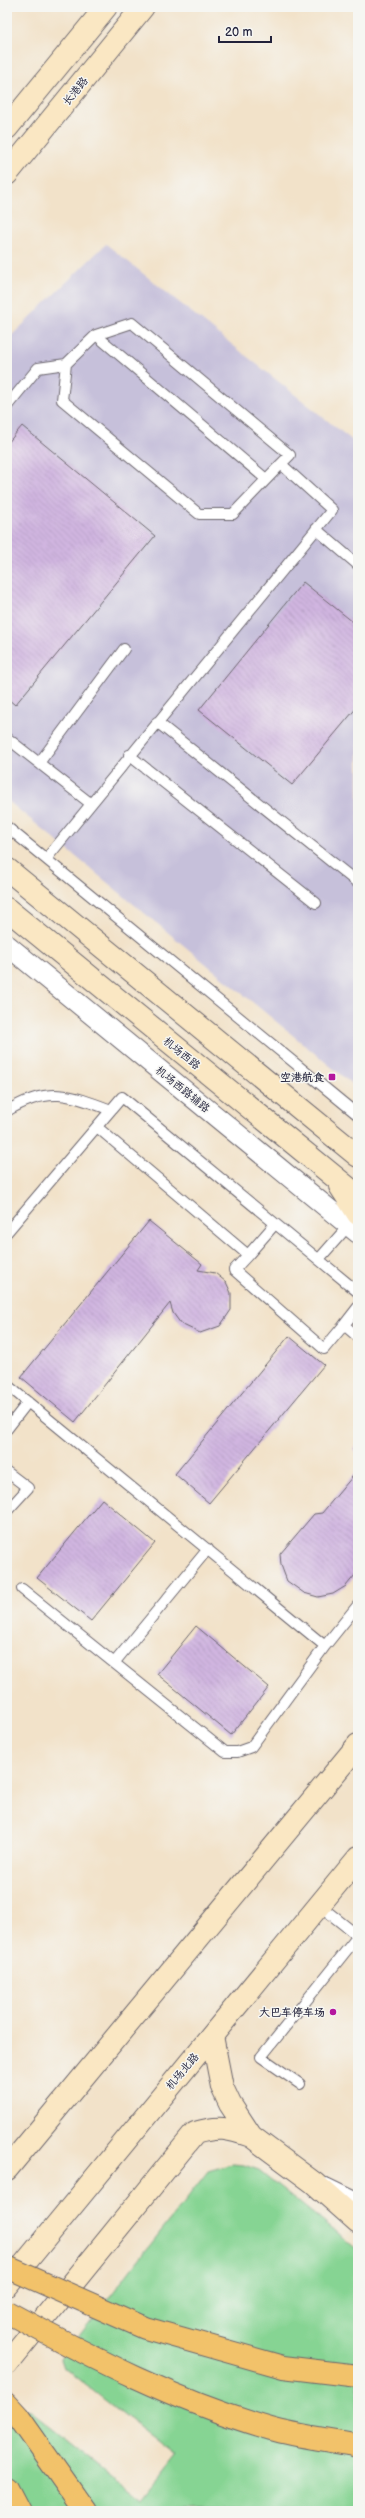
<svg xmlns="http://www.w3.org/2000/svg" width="365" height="2518" font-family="'Balsamiq Sans','LXGW WenKai TC',sans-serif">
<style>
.industrial{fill:#c6c0da}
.green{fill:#86d493;stroke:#547b67}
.building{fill:url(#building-back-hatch)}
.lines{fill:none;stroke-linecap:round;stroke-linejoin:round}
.lane-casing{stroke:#6b656d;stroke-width:12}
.street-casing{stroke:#6b656d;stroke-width:22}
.secondary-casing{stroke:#6b656d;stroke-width:24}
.highway-casing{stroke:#6b656d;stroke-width:24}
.lane{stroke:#fff;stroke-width:10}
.street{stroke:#fff;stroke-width:20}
.secondary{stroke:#fae7c3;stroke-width:22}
.highway{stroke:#f2c26a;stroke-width:22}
.highway-bridge-casing{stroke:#6b656d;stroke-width:24;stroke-linecap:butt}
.highway-bridge{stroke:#f2c26a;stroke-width:22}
.poi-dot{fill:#b5179e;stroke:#f6f6f2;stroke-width:1.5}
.labels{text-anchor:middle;stroke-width:3;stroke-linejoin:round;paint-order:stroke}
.street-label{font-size:11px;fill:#22223b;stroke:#f6f6f2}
.poi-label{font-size:11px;font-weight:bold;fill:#22223b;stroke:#f6f6f2;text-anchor:end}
</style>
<defs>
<pattern id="building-back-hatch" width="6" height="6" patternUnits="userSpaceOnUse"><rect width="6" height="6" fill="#d0b5e0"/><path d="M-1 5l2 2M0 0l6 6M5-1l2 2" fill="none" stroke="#b29bc1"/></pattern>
</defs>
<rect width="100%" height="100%" fill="#f6f6f2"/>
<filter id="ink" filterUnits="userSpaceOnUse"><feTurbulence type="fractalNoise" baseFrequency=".025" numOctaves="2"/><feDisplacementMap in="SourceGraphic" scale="8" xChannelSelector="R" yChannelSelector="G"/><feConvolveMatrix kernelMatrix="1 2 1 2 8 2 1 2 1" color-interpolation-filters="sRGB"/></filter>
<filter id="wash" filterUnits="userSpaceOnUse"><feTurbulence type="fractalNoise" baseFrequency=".012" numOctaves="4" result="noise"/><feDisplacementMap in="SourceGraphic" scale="16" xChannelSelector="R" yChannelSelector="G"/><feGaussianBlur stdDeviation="0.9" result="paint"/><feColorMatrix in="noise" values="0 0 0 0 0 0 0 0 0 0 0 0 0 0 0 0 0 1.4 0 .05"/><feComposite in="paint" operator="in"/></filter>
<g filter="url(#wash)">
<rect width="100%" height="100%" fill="#f2e2c9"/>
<path class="industrial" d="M106,244L358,445V1089L7,800V340Z"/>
<path class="green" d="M232,2164L244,2165L259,2170L358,2250V2511H7V2417L14,2409L30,2410L142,2499L176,2456L64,2368L61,2359L208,2171Z"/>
<g id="blocks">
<path class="building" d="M22,426L155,536L15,705L7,698V444Z
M303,582L358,626V706L292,785L199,710Z
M149,1221L202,1264L198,1270L215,1273L226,1282L231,1293V1310L220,1326L200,1333L181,1324L173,1313L170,1303L75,1422L21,1377Z
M289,1336L324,1365L209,1503L175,1474Z
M358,1443V1454L353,1450Z
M358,1470V1567L355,1575L346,1586L333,1594L318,1597L304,1593L287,1581L281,1565L280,1554L314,1514L322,1513Z
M102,1499L155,1543L91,1621L37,1578Z
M196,1626L269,1687L231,1735L157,1674Z"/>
</g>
</g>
<g filter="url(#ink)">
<use href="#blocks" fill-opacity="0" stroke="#6b656d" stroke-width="1"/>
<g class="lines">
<defs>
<path id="lane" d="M96,335L266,479
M7,406L38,368L66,364
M316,529L358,565
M157,722L358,883
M7,738L90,803
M129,755L316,903
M39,763L124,649
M7,827L358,1115
M46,859L332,510L281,464L233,514H199L62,400L66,364L96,335L132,323L290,455L281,464
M7,1111C48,1086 69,1094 111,1110
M97,1127L248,1255L275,1224
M7,1232L122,1097L358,1292
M248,1255L234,1270L324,1349L344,1325
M319,1259L349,1225
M358,1307L344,1325L358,1337
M7,1385L325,1646L358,1605
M7,1429L28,1402
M7,1472L28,1488L7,1511
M22,1589L225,1752H237L251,1747L325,1646
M114,1663L208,1549
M319,1905L358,1936
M300,2084L261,2057L358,1936"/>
<path id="street" d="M7,945L358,1233
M325,2188L358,2204"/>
<path id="secondary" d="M7,128L106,7
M7,174L143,7
M7,869L358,1156
M7,909L358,1196
M340,1186L358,1214
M212,2036L222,2087L230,2104L251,2136L314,2183L358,2222
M7,2169L358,1745
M7,2285L358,1858
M7,2364L195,2133C218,2126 228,2128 251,2136"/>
<path id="highway" d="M7,2404L18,2416L85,2511
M7,2488L19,2511"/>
</defs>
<use href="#lane" class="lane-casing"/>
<use href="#street" class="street-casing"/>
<use href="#secondary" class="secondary-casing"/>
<use href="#highway" class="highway-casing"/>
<use href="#lane" class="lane"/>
<use href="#street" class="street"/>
<use href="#secondary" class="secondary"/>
<use href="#highway" class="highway"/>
<defs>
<path id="highway-bridge" d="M7,2267L145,2328L283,2367L358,2376
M7,2312C92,2358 178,2402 271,2429C299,2437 329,2440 358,2446"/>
</defs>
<use href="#highway-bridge" class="highway-bridge-casing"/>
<use href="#highway-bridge" class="highway-bridge"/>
</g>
</g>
<g class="poi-dot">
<rect x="328" y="1073" width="8" height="8" rx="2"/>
<circle cx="333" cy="2012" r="4"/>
</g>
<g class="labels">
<g class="street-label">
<text transform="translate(75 91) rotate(-51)" y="4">长港路</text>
<text transform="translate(182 1053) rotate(39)" y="4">机场西路</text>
<text transform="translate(183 1089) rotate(39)" y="4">机场西路辅路</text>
<text transform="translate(182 2071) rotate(-50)" y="4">机场北路</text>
</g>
<g class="poi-label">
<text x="324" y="1081">空港航食</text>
<text x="325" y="2016">大巴车停车场</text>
</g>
</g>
<rect width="365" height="2518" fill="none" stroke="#f6f6f2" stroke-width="24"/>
<path d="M219 36v6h52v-6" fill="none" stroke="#22223b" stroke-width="2"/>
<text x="225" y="36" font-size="12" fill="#22223b" stroke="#f6f6f2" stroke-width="3" paint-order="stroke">20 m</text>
</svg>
